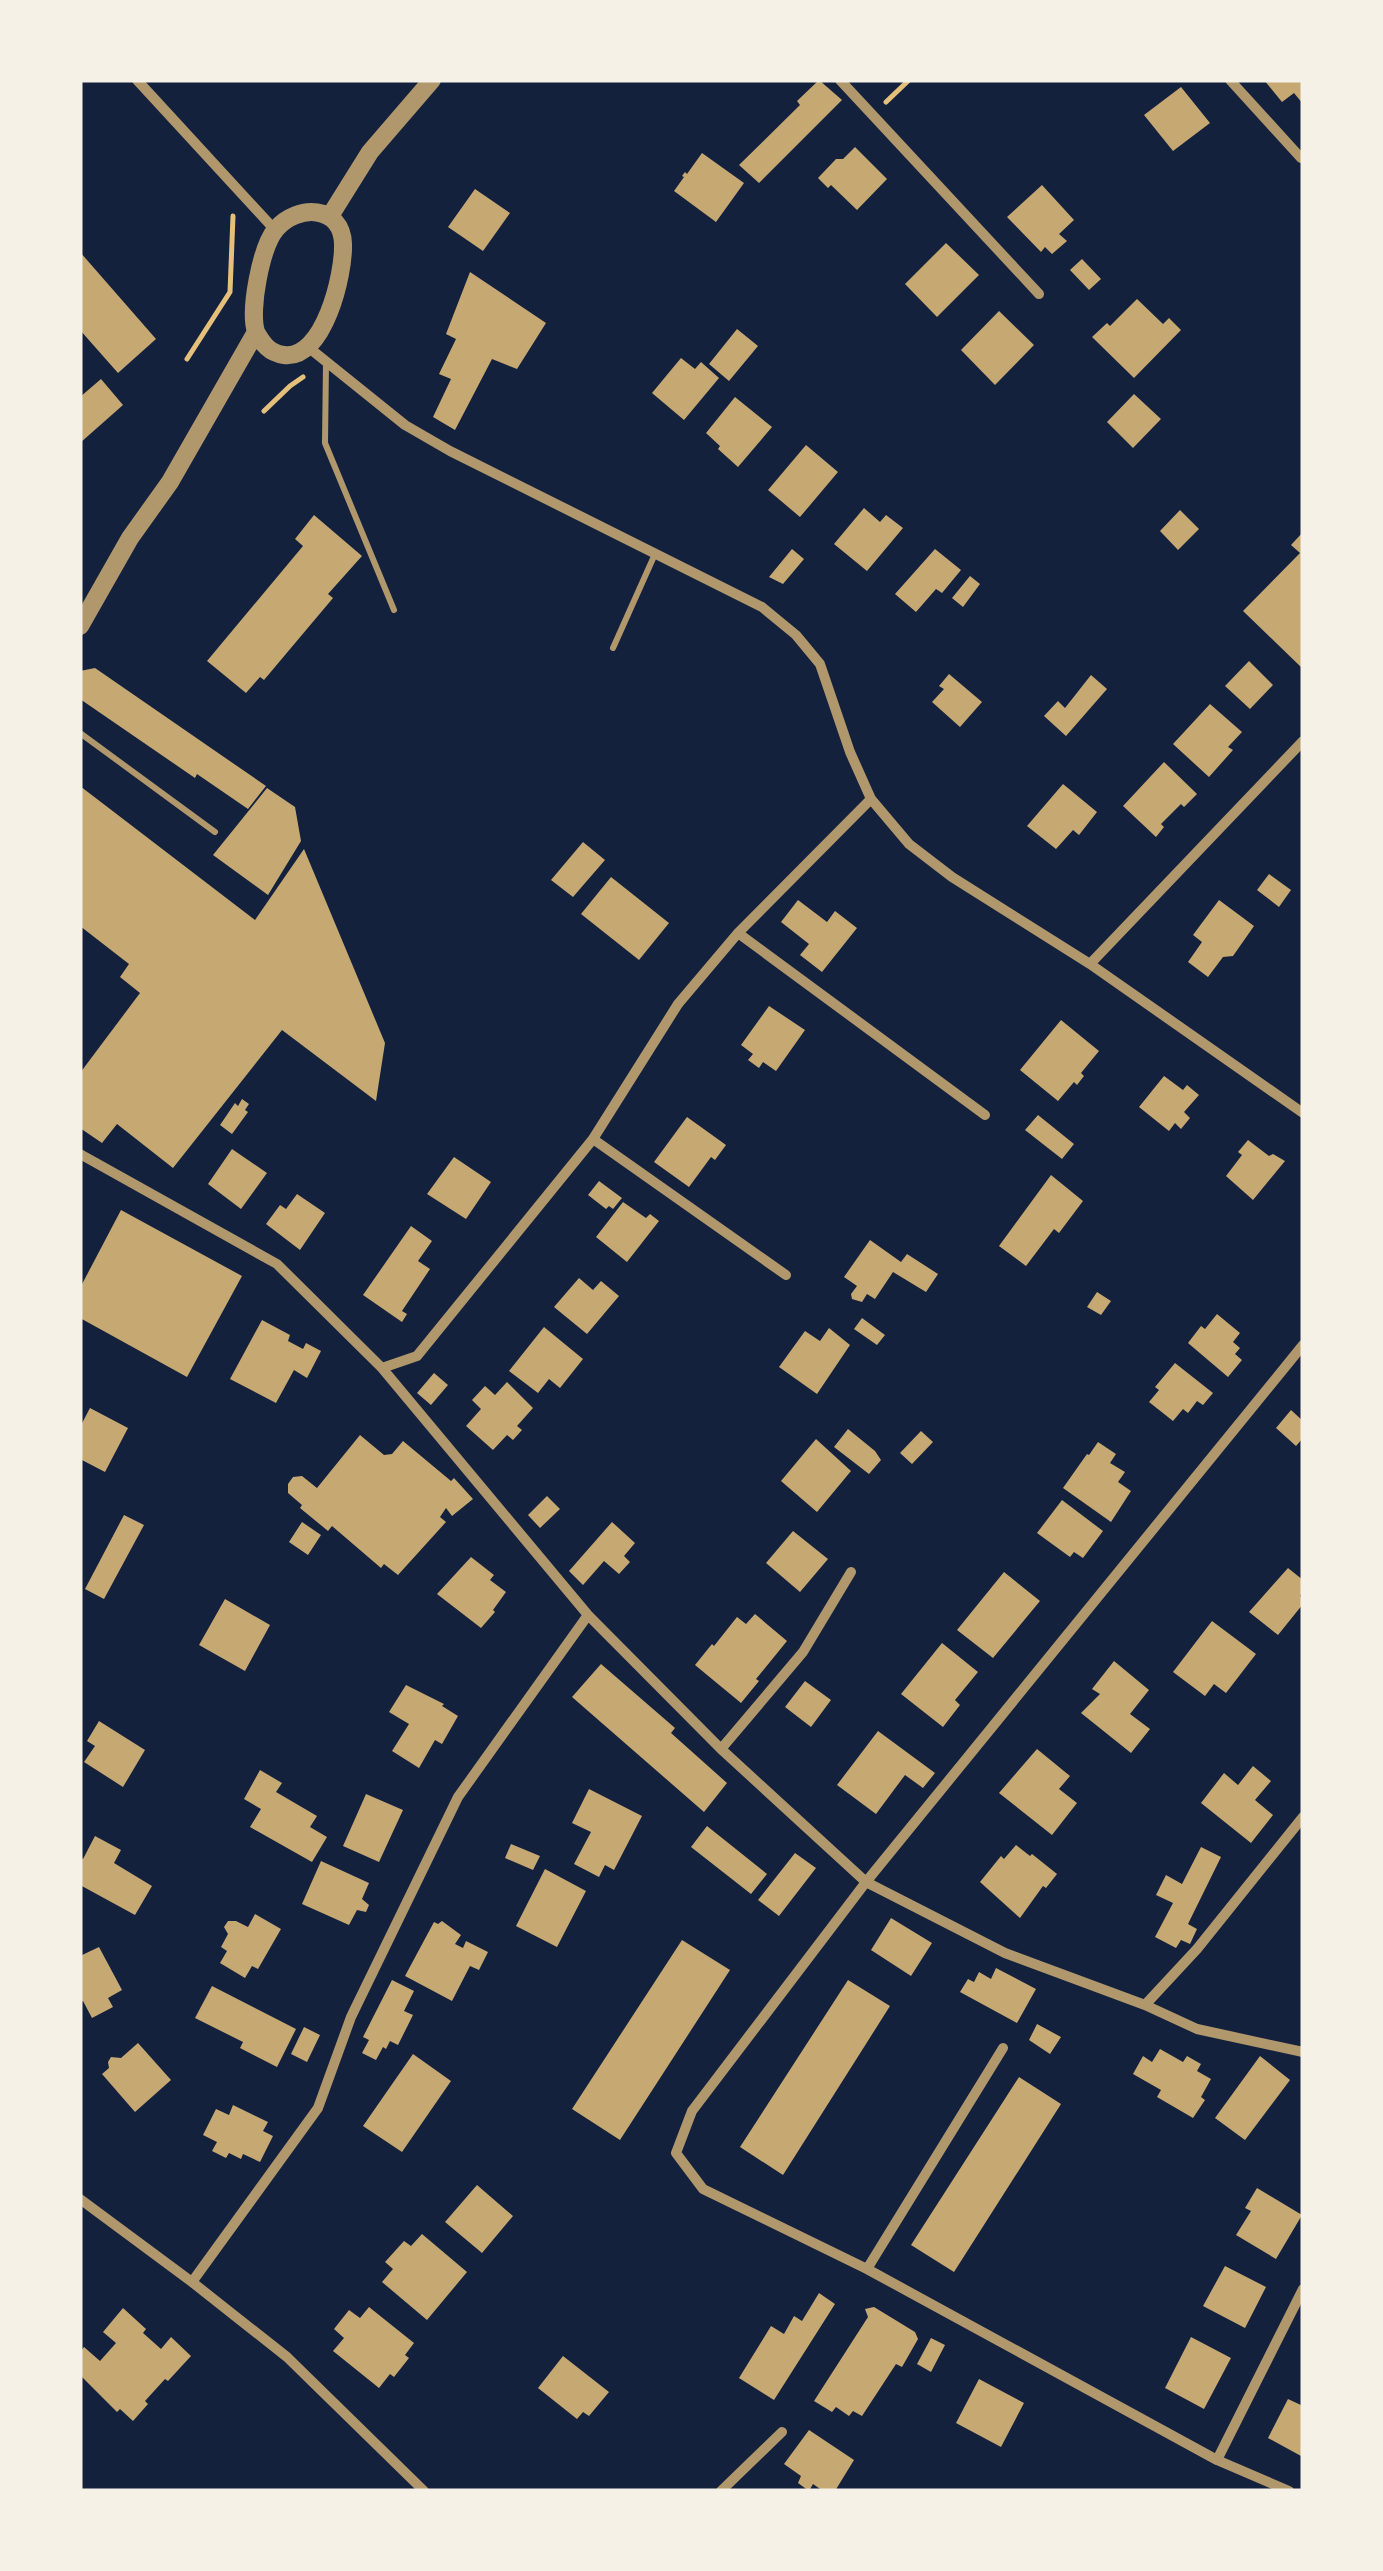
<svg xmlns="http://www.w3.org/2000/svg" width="1383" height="2571" font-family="Literata,serif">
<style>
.building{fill:#c6a872}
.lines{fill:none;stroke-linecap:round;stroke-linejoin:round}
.path{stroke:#e5c07b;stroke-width:5}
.service{stroke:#b1986c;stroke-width:6}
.minor{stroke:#b1986c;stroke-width:10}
.tertiary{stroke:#b1986c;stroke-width:18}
</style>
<rect width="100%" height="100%" fill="#14213d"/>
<path class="building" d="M819,80L842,100L759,183L739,165L800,105L797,101Z
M1264,80H1303V104L1294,93L1282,102Z
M1181,87L1210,123L1173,151L1144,115Z
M855,147L887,179L857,210L831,185L828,188L818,178L836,159H843Z
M702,153L744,183L716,222L674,191L684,177L682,176L685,172L687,174Z
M1042,185L1074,220L1059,234L1067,241L1052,254L1045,247L1041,252L1007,217Z
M475,189L510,213L483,251L448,227Z
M946,243L979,275L937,317L905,284Z
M80,252L156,339L118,373L80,330Z
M1082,259L1101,279L1089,290L1070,270Z
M470,272L546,323L517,369L492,359L455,430L433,417L451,379L439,374L456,339L446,334Z
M1137,299L1163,324L1169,318L1181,330L1134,378L1092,337L1107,323L1110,326Z
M999,311L1034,345L995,385L961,350Z
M737,329L758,346L729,381L709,364Z
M681,358L695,369L701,362L719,378L684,420L652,393Z
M101,379L123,405L80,443V397Z
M1134,394L1161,419L1133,448L1107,422Z
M735,397L772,427L738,467L718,449L720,446L706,433Z
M806,445L838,472L800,517L768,490Z
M864,508L880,522L886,515L903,528L867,571L834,544Z
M1180,510L1199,529L1178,550L1160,531Z
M314,515L362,556L328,594L333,598L264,680L260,677L246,693L207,661L303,546L295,539Z
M1303,532V669L1243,611L1300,553L1291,545Z
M792,549L804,559L783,584L769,577Z
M935,549L961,570L942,593L936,589L916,612L895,594Z
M970,576L980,584L963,607L952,598Z
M1249,661L1273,685L1250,709L1225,686Z
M95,668L266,786L248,809L197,774L195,778L80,699V671Z
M949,674L982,702L960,727L932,702L944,689L939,686Z
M1091,675L1107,689L1066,736L1044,716L1058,701L1065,708Z
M1210,704L1242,732L1228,747L1233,750L1209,777L1173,744Z
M1164,762L1197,794L1184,807L1181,804L1161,824L1164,827L1156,837L1123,806Z
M1063,784L1097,812L1079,835L1073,830L1056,849L1027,826Z
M80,786L255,920L304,849L385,1043L376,1101L282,1030L173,1168L117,1124L102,1143L80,1128V1073L140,993L120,977L129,964L80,926Z
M267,788L295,807L301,841L268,895L213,855Z
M583,842L605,860L573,897L551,880Z
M1269,874L1291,890L1279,907L1257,890Z
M611,877L669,923L639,960L581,914Z
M798,900L827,922L835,911L857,928L822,972L800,955L809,944L781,922Z
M1219,900L1254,926L1233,956L1223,957L1208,977L1188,962L1202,942L1193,935Z
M769,1006L805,1030L776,1071L763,1062L759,1068L748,1060L753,1054L741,1045Z
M1061,1020L1099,1051L1081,1073L1084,1076L1077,1085L1074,1082L1058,1101L1020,1070Z
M1164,1076L1183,1090L1187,1085L1199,1095L1184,1112L1190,1118L1181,1129L1175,1123L1169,1131L1139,1107Z
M242,1099L249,1104L245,1110L248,1112L232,1134L220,1125L235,1103L238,1106Z
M1038,1115L1074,1144L1062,1159L1025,1130Z
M687,1117L726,1145L715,1160L711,1157L689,1187L654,1162Z
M1248,1140L1269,1156L1273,1154L1285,1161L1253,1200L1226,1176L1242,1155L1238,1152Z
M232,1149L267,1173L241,1209L208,1184Z
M454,1157L491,1182L466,1219L427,1194Z
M1051,1175L1083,1201L1059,1233L1054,1229L1026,1266L999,1246Z
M599,1181L622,1198L613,1209L609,1206L606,1209L588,1195Z
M297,1194L325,1213L300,1250L266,1224L280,1205L286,1209Z
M623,1202L646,1218L650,1214L659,1221L627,1262L596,1237Z
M121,1210L242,1276L187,1377L80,1318V1288Z
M411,1226L432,1241L418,1261L430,1269L402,1311L407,1314L402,1322L363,1295Z
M870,1240L901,1262L907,1254L938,1274L926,1292L893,1272L875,1299L867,1294L862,1302L852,1299L851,1294L857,1286L844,1277Z
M579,1278L593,1290L601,1281L619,1296L587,1334L554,1307Z
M1097,1292L1111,1301L1101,1315L1087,1307Z
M1217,1314L1240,1333L1233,1342L1240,1348L1235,1354L1242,1360L1228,1377L1188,1343L1201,1326L1205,1329Z
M862,1318L885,1335L877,1345L854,1329Z
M262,1320L290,1335L288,1341L303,1349L306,1343L321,1351L307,1378L294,1370L276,1403L230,1379Z
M544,1327L583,1359L560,1388L549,1379L538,1393L509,1371Z
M829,1328L850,1345L817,1394L779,1367L805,1331L820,1341Z
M1175,1363L1213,1393L1203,1405L1197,1401L1188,1413L1183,1409L1173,1421L1149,1402L1159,1390L1155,1387Z
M434,1373L448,1385L431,1405L417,1393Z
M507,1382L533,1408L517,1426L522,1430L513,1440L507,1435L493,1450L466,1426L481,1409L472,1400L485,1386L495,1395Z
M90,1408L128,1428L105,1472L80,1459V1427Z
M1291,1410L1303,1421V1438L1296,1446L1276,1428Z
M848,1429L875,1451L881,1460L869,1474L834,1447Z
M921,1431L933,1442L912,1464L900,1453Z
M360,1435L384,1455L392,1454L403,1441L451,1481L454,1478L473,1499L452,1516L446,1508L440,1517L446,1522L398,1575L384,1564L381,1568L332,1526L328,1531L300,1508L302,1505L288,1493V1484L293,1477L302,1476L317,1488Z
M816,1439L851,1471L817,1512L781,1481Z
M1098,1442L1116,1454L1110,1463L1125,1472L1118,1482L1131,1491L1111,1522L1063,1488L1087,1454L1089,1455Z
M547,1496L560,1509L540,1528L528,1515Z
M1062,1500L1103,1531L1083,1558L1074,1552L1070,1557L1037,1533Z
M124,1515L144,1525L104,1599L85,1589Z
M302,1522L321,1535L308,1555L289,1542Z
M612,1522L635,1543L624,1556L630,1562L619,1574L604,1561L583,1585L569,1571Z
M793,1531L828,1559L800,1592L766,1563Z
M471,1557L494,1575L490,1580L506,1592L493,1610L495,1612L481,1628L437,1594Z
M1288,1568L1303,1580V1591L1300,1596L1303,1598V1604L1278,1635L1249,1612Z
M1004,1572L1040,1601L993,1658L957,1630Z
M225,1599L270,1625L245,1671L199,1645Z
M755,1614L787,1641L756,1679L759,1681L741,1703L695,1665L712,1644L714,1646L737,1617L746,1624Z
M1212,1621L1256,1654L1226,1693L1214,1684L1205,1696L1173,1672Z
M942,1643L978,1672L955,1700L960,1705L943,1727L901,1694Z
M1114,1661L1149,1690L1130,1714L1150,1729L1131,1753L1081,1713L1100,1694L1092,1689Z
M601,1664L675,1728L671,1733L727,1783L704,1812L572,1697Z
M805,1681L831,1700L811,1727L785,1707Z
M406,1685L444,1704L442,1706L458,1716L442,1744L435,1740L419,1768L392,1751L409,1724L389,1712Z
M99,1721L145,1750L123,1787L84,1762L95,1746L87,1741Z
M878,1731L935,1773L923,1788L905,1775L876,1814L837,1785Z
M1037,1749L1070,1776L1059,1789L1077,1803L1052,1835L999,1793Z
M1253,1766L1271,1781L1255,1800L1273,1815L1251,1843L1201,1803L1224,1773L1238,1785Z
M260,1770L282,1783L276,1792L317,1816L310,1827L327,1837L312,1862L250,1827L261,1809L244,1799Z
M589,1789L642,1816L614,1870L605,1865L599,1877L574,1864L591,1832L572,1823Z
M366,1794L403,1810L379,1862L343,1846Z
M707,1826L767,1874L751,1894L691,1847Z
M95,1836L121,1850L114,1863L152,1886L135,1915L80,1885V1857L83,1859Z
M511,1844L540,1856L533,1870L505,1858Z
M1016,1845L1030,1856L1032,1854L1057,1874L1046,1888L1043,1886L1020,1918L980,1882L1001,1856L1004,1859Z
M1201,1847L1221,1857L1188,1924L1197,1929L1190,1944L1181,1940L1176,1948L1155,1937L1173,1903L1156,1895L1166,1875L1182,1884Z
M795,1853L816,1868L779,1916L758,1900Z
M321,1861L369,1883L362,1899L369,1905L366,1912L357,1910L349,1925L302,1904Z
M545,1869L586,1891L557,1947L516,1926Z
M255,1914L281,1929L258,1969L252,1966L245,1978L220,1963L227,1951L221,1947L228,1934L224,1927L228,1921H236L248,1927Z
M891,1918L932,1943L911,1976L871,1950Z
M442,1921L461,1935L455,1944L463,1948L466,1941L488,1952L479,1970L470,1966L452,2001L405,1976L434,1922L438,1924Z
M682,1940L730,1970L620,2140L572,2109Z
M99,1947L122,1990L108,1998L113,2007L92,2018L83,2001L80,2003V1956Z
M996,1968L1036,1989L1017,2023L960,1992L968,1979L974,1982L979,1972L991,1979Z
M392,1980L414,1991L404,2011L413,2015L398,2045L390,2041L386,2049L383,2047L376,2060L362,2053L369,2040L363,2037Z
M848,1980L890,2006L783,2175L740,2147Z
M212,1986L296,2029L277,2067L240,2048L243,2042L195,2018Z
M1037,2024L1061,2037L1050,2054L1029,2040Z
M304,2027L320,2035L307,2062L291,2054Z
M138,2043L171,2080L135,2112L102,2074L109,2068L108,2062L111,2057L121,2058Z
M1160,2049L1183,2062L1187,2056L1201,2064L1197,2071L1211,2079L1201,2097L1205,2100L1193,2118L1157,2097L1161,2090L1133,2074L1143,2056L1152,2062Z
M413,2054L451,2081L402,2152L363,2126Z
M1260,2056L1290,2080L1245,2140L1215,2118Z
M1019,2077L1061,2104L954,2272L911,2245Z
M233,2105L268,2122L263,2131L273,2136L260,2162L243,2154L241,2159L229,2153L226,2158L212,2151L217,2142L203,2135L216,2109L229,2115Z
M477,2185L513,2216L482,2253L445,2222Z
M1257,2188L1302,2215L1276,2259L1236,2235L1251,2211L1245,2208Z
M422,2234L467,2272L427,2320L382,2282L393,2269L385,2262L404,2241L411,2246Z
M1225,2266L1266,2287L1245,2328L1203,2306Z
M819,2293L835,2304L774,2400L739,2378L771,2326L784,2334L794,2316L802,2321Z
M369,2307L414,2343L405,2355L409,2358L394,2377L390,2374L379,2388L333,2351L344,2338L334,2329L349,2310L360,2318Z
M874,2307L915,2332L918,2339L902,2367L896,2364L862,2416L853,2411L849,2416L836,2407L832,2412L814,2401L868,2317L865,2309Z
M123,2308L146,2329L143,2333L161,2349L171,2337L191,2356L168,2381L165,2379L145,2401L148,2404L133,2421L120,2409L117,2412L80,2375V2352L84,2347L100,2361L116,2343L103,2332Z
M1191,2337L1231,2358L1204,2409L1165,2388Z
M931,2338L945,2345L931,2372L917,2364Z
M563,2356L609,2392L589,2416L583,2412L577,2419L538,2388Z
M979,2379L1024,2403L1001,2447L956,2423Z
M1288,2399L1303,2406L1301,2456L1268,2438Z
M809,2430L854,2460L835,2491H823L813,2484L809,2491L798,2483L801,2476L784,2464Z"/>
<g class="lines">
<path class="path" d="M886,102L909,80
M187,359L230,292L233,216
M264,411L290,386L303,377"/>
<path class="service" d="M326,363L325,443L394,610
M613,648L655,554
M80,733L215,832"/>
<path class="minor" d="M137,80L275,230
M840,80L1039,294
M1230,80L1301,158
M308,347L405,425L450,451L762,607L796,635L820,664L850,752L871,799L909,844L952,877L1090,964L1303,1113
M738,933L985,1115
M1090,964L1303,741
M593,1139L786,1275
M80,1154L277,1264L382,1368L588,1615L721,1749L866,1882L1005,1953L1145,2005L1197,2029L1303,2052
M382,1368L417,1356L593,1139L678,1004L738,933L871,799
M721,1749L803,1652L851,1572
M1145,2005L1197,1949L1303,1817
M80,2199L192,2282L287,2357L424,2491
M867,2269L1003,2048
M192,2282L318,2108L351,2017L458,1797L588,1615
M1217,2460L1303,2289
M721,2491L782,2432
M1289,2491L1217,2460L867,2269L703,2189L676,2153L692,2111L866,1882L1303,1345"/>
<path class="tertiary" d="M330,216L370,152L432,80
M80,626L130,538L170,482L256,332C249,310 261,247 276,229C297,204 342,205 343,244C344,274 324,360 284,355C269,353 263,344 256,332"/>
</g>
<rect width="1383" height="2571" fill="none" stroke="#f6f1e7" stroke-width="165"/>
</svg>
